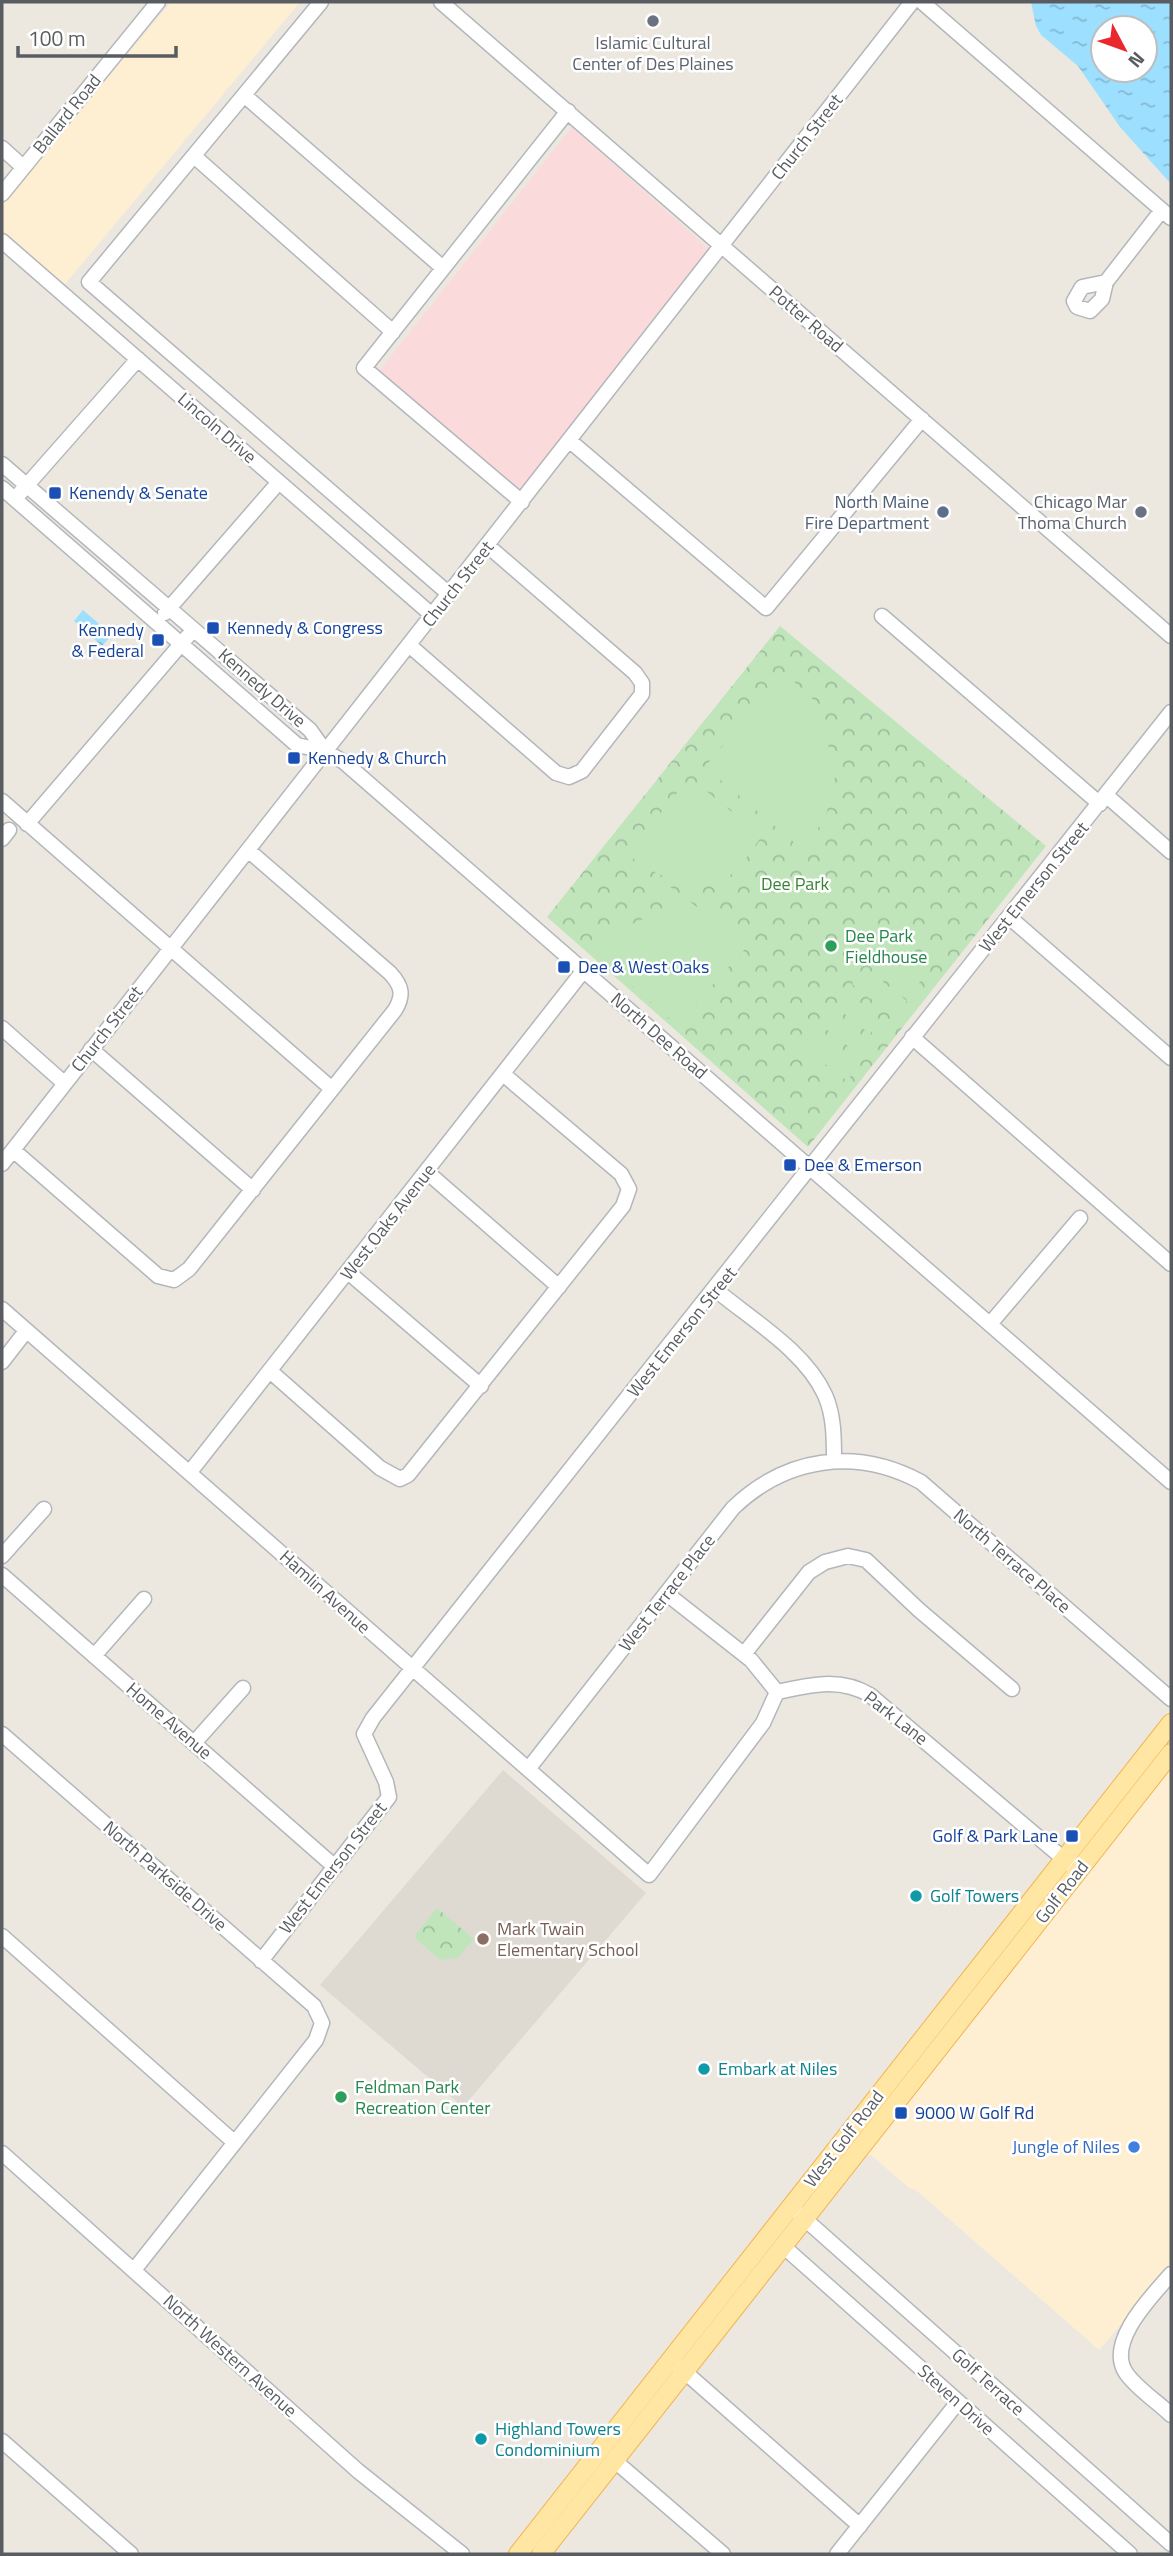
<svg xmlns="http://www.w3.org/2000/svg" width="1173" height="2556" font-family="'Titillium Web',sans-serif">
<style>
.commercial{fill:#feefd3}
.education{fill:#dedad1}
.medical{fill:#fbdadb}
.park{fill:url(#park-crowns)}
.pitch{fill:#c0e5bb}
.water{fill:url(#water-ripples);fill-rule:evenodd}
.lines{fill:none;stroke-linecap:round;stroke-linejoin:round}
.minor-casing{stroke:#b3b7bb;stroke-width:17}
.major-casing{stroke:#f3b452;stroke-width:20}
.minor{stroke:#fff;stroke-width:14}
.major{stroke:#ffe6a2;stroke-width:18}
.worship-dot{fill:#6b7280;stroke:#fff;stroke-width:2.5}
.transit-dot{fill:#1a4fb4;stroke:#fff;stroke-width:2.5}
.service-dot{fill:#5c6f8a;stroke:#fff;stroke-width:2.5}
.leisure-dot{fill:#2e9e5b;stroke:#fff;stroke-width:2.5}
.culture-dot{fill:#0f9aa8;stroke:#fff;stroke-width:2.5}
.education-dot{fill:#8d6e63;stroke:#fff;stroke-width:2.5}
.shop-dot{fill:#3f7fe0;stroke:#fff;stroke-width:2.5}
.labels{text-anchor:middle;stroke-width:5;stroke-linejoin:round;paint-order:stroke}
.worship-label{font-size:18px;fill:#5b616d;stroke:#fff}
.street-label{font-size:18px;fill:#595d61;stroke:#fff}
.transit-label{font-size:18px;fill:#164399;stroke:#fff;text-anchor:start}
.service-label{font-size:18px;fill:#4e5e75;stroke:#fff;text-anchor:end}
.park-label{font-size:18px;fill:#398534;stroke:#fff}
.leisure-label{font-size:18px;fill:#27864d;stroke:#fff;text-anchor:start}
.culture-label{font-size:18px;fill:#0d838f;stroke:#fff;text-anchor:start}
.education-label{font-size:18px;fill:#785e54;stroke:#fff;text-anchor:start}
.shop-label{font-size:18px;fill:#366cbe;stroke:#fff;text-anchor:end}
</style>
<defs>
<pattern id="park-crowns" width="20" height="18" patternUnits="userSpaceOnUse" patternTransform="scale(1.75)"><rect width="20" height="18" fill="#c0e5bb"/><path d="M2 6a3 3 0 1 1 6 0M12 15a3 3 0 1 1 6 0" fill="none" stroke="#9fbd9b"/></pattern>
<pattern id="water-ripples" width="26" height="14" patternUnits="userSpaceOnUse" patternTransform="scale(1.75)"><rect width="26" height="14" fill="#9ddfff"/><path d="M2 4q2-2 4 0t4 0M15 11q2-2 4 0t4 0" fill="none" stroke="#83b8d2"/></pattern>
</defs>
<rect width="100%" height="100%" fill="#ece8e0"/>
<path class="commercial" d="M171,2H300L65,284L2,232V205Z
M1171,1763V2267L1099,2350L916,2190L909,2188L871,2155L862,2157Z"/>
<path class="education" d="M503,1770L646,1893L463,2107L320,1985Z"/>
<path class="medical" d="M572,127L710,250L518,492L380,370Z"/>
<path class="park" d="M780,626L1046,846L808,1147L547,917Z
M437,1908L474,1939L458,1958L440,1960L416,1939L415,1935Z"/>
<path class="pitch" d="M786,674L820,706L835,777L826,816L803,850L709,770L708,763Z
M696,783L762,836C753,847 740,871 727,877C689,894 657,876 627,854L682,787Z
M661,880L702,911L730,919L754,939L681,1020L670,1019L595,953C623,923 645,916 684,909L656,887Z
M882,948L922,979L909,995L869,964Z
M865,967L884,982L870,999L852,984Z
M889,986L907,1001L894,1017L875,1003Z
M852,997L881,1021L870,1034L841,1011Z
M837,1015L866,1039L856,1052L826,1029Z
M813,1028L859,1065L847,1081L800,1045Z"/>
<path class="water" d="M1031,2H1171V184L1120,127L1078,66L1041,35L1036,26ZM1103,28H1145V70H1103Z
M83,610L112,635L102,646L74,621Z"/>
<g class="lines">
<defs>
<path id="minor" d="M321,2L89,282L449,594
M441,2L1171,636
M922,2L1171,218
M244,95L443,268
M2,148L23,167
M194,156L393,332
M2,194L158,2
M2,241L432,615
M1106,282L1102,299L1090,311L1077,307L1074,301L1082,287L1106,282L1162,210
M570,441L766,608L922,419
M2,464L310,730L325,751
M2,488L297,745L325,751L344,762L1171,1482
M20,493L138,359
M522,502L364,368L568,111
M165,613L279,482
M882,616L1100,804
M409,645L556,773L569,777L582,771L642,694V683L635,673L488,546
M1107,796L1171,852
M2,801L332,1089
M27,824L188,636
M2,839L9,830
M1009,917L1171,1058
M2,1028L64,1083
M912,1037L1171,1264
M91,1049L253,1190
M13,1150L158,1276L174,1280L189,1269L395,1010C404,995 402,986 390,973L248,850
M2,1164L912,2
M427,1172L559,1287
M348,1272L481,1386
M716,1290C752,1320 805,1351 825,1395C834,1415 834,1438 834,1460
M2,1309L649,1875L763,1723L777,1692
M990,1324L1080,1218
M2,1362L26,1331
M270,1371L380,1468L400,1479L408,1475L623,1206L629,1189L621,1174L503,1074
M190,1472L584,970
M2,1556L44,1509
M2,1575L335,1867
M667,1594L751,1660L777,1692
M744,1654L809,1572L825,1562L848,1556L866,1560L919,1610L1012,1689
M94,1656L144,1599
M777,1692C811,1685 839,1677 870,1695L1071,1865
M2,1734L314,2006L322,2023L316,2040L134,2270
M194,1743L243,1688
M529,1768L733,1508C786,1457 856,1447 921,1482L1171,1699
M2,1936L234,2142
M261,1961L389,1797L386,1782L364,1734L373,1718L1171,712
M2,2153L358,2471L462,2554
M798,2213L1171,2544
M783,2246L1130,2554
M1171,2274C1153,2295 1105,2342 1126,2373C1137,2389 1158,2402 1171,2415
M677,2365L860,2526
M2,2441L131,2554
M615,2461L723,2554
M837,2554L958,2402"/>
<path id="major" d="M518,2554L1171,1723
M541,2554L1171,1753"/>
</defs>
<use href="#minor" class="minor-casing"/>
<use href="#major" class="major-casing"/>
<use href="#minor" class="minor"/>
<use href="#major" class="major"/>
</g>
<g class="worship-dot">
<circle cx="653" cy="21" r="7"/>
<circle cx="1141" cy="512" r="7"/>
</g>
<g class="transit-dot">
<rect x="48" y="486" width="14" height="14" rx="3.5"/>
<rect x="206" y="621" width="14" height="14" rx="3.5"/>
<rect x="151" y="633" width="14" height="14" rx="3.5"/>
<rect x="287" y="751" width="14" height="14" rx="3.5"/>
<rect x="557" y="960" width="14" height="14" rx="3.5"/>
<rect x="783" y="1158" width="14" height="14" rx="3.5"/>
<rect x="1065" y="1829" width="14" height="14" rx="3.5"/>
<rect x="894" y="2106" width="14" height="14" rx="3.5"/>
</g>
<circle class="service-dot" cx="943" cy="512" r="7"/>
<g class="leisure-dot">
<circle cx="831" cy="946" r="7"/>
<circle cx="341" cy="2097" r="7"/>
</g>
<g class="culture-dot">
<circle cx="916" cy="1896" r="7"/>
<circle cx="704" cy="2069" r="7"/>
<circle cx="481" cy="2439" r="7"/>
</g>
<circle class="education-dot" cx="483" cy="1939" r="7"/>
<circle class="shop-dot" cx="1134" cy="2147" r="7"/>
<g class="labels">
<g class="worship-label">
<text x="653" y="49">Islamic Cultural<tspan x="653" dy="21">Center of Des Plaines</tspan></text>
<text x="1127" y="508" text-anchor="end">Chicago Mar<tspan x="1127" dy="21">Thoma Church</tspan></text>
</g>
<g class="street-label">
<text transform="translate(67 114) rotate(-51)" y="6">Ballard Road</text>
<text transform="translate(807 137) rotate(-52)" y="6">Church Street</text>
<text transform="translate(806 319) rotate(41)" y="6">Potter Road</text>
<text transform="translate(217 428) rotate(41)" y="6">Lincoln Drive</text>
<text transform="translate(458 584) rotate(-52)" y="6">Church Street</text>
<text transform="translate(262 688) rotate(41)" y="6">Kennedy Drive</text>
<text transform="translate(1034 887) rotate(-51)" y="6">West Emerson Street</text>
<text transform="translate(107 1029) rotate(-52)" y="6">Church Street</text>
<text transform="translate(659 1036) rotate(41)" y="6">North Dee Road</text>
<text transform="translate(388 1222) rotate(-52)" y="6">West Oaks Avenue</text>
<text transform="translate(682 1332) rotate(-51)" y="6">West Emerson Street</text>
<text transform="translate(1012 1561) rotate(41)" y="6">North Terrace Place</text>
<text transform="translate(325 1592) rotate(42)" y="6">Hamlin Avenue</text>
<text transform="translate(667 1593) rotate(-52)" y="6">West Terrace Place</text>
<text transform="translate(896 1718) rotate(38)" y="6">Park Lane</text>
<text transform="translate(169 1721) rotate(41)" y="6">Home Avenue</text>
<text transform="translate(333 1868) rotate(-52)" y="6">West Emerson Street</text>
<text transform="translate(165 1876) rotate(41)" y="6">North Parkside Drive</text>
<text transform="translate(1062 1892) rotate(-52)" y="6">Golf Road</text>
<text transform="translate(844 2139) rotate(-52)" y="6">West Golf Road</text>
<text transform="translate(230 2356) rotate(42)" y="6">North Western Avenue</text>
<text transform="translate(988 2382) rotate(42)" y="6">Golf Terrace</text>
<text transform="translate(956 2400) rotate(42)" y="6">Steven Drive</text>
</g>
<g class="transit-label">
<text x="69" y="499">Kenendy &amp; Senate</text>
<text x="227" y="634">Kennedy &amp; Congress</text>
<text x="144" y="636" text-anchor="end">Kennedy<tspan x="144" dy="21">&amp; Federal</tspan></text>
<text x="308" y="764">Kennedy &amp; Church</text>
<text x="578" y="973">Dee &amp; West Oaks</text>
<text x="804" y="1171">Dee &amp; Emerson</text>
<text x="1058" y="1842" text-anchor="end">Golf &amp; Park Lane</text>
<text x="915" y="2119">9000 W Golf Rd</text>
</g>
<g class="service-label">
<text x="929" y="508">North Maine<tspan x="929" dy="21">Fire Department</tspan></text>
</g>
<g class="park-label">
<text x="795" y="890">Dee Park</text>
</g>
<g class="leisure-label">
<text x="845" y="942">Dee Park<tspan x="845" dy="21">Fieldhouse</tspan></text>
<text x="355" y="2093">Feldman Park<tspan x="355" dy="21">Recreation Center</tspan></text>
</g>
<g class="culture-label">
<text x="930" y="1902">Golf Towers</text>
<text x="718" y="2075">Embark at Niles</text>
<text x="495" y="2435">Highland Towers<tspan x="495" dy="21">Condominium</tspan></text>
</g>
<g class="education-label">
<text x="497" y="1935">Mark Twain<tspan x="497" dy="21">Elementary School</tspan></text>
</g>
<g class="shop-label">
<text x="1120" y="2153">Jungle of Niles</text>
</g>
</g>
<rect width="1173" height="2556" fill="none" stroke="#595d61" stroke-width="7"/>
<g transform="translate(1124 49) rotate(131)"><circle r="33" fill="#ffffff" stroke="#bdbec0" stroke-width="2"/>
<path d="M0-5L12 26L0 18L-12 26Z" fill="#eb272e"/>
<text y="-10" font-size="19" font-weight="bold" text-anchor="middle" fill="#595d61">N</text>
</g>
<path d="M18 46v10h158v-10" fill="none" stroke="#595d61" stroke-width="3.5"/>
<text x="28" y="46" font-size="21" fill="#595d61" stroke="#ffffff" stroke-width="5" paint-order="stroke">100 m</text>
</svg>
